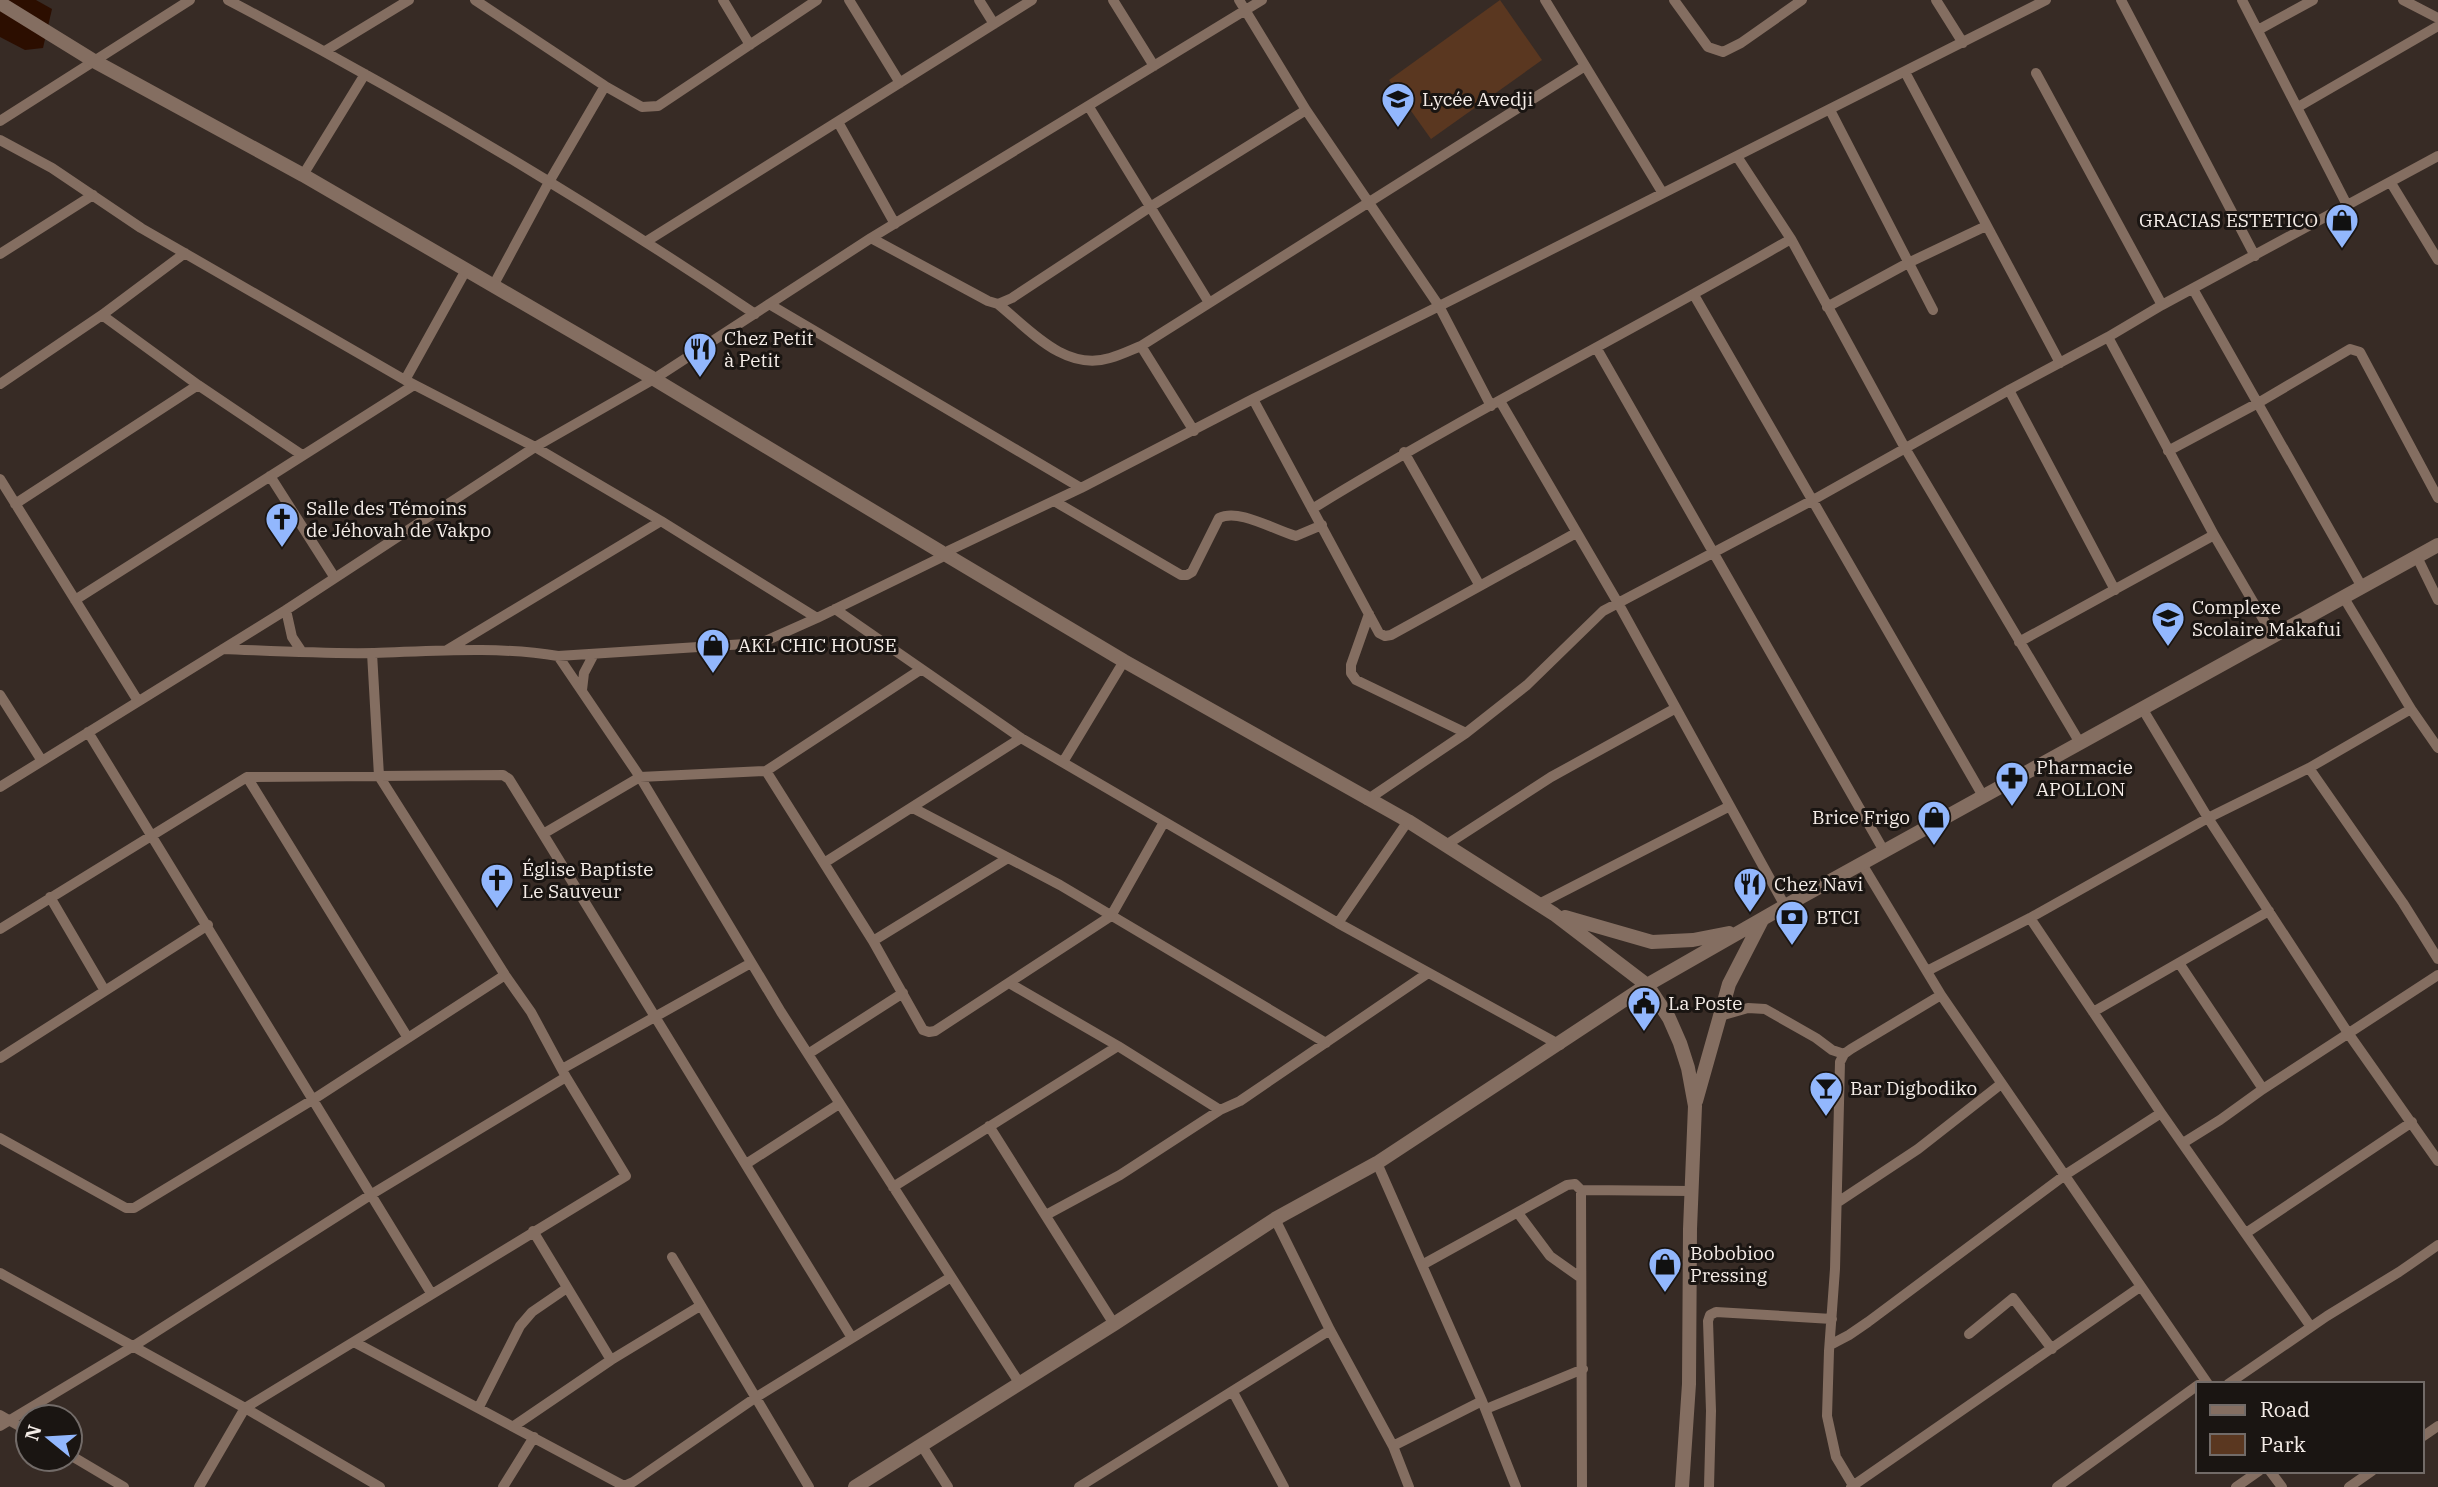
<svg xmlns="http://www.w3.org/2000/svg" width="2438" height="1487" font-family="'IBM Plex Serif',serif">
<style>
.green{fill:#5a3720}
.water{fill:#2c0e00}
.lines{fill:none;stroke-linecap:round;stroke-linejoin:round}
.minor{stroke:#846e61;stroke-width:10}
.tertiary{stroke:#846e61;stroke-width:14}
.labels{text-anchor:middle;stroke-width:6;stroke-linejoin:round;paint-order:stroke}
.poi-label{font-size:19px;fill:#f5ede8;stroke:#1a1512;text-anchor:start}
</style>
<rect width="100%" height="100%" fill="#372b25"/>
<path class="green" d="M1500,0L1542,60L1431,139L1389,80Z"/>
<path class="water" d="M0,0H36L52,9L43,48L25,50L0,37Z"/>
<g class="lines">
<path class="minor" d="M228,0C409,95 585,199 755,314
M475,0L605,86L642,107L658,106L817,0
M723,0L750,45
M849,0L900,83
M979,0L994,24
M1113,0L1154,66
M1239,0L1306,110L1439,306L1491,406
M1545,0L1662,192
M1674,0L1708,47L1723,52L1741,43L1802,0
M1936,0L1963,43
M2121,0L2255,256
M2242,0L2347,205
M2403,0L2438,18
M2258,30L2313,0
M325,51L409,0
M1905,72L2060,363
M2036,73L2162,305
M1089,107L1208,301
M2298,107L2438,26
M1830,110L1933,310
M0,121L190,0
M838,122L895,224
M0,140L52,168L141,228L405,380L535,447L661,521L817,618
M1738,158L1791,239L1905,448L2080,743
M303,175L365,74
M2391,183L2438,260
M871,238L988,301L998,304C1030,330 1065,372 1110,358C1121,355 1131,350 1141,346L1585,66
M647,241L1032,0
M0,254L93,195
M493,286L549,182L605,86
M2193,289L2362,587
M1694,295L1983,796
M769,304L1081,488
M998,304L1012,298L1150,207L1306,110
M1827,307L1908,263L1986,226
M102,315L198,385L302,455
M2108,337L2214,535L2273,636
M1141,346L1194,431
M1597,349L1884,851
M405,380L466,270
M0,384L102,315L185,253
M2009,390L2115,590
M1253,399L1379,633L1385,636L1391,635L1576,533
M1500,401L1618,603L1785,906
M2168,451L2258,403L2350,349L2360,352L2438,498
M1404,452L1480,586
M270,476L335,578
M0,479L138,701
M1054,501L1181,575H1187L1192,572L1219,518C1239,508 1274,530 1296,536L1322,525
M15,504L198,385
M1312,509C1468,413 1632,331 1791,239
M948,551L1081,488L1253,399C1518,267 1783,134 2046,0
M2417,557L2438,600
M2344,598L2411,709L2438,748
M75,600L414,385
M835,609L1021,738L1338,923L1560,1045
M286,610L292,637L302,652
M1369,614L1351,665V673L1356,680L1466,733
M2019,642L2214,535
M223,649C274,651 324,654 374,653C435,651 498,646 558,656L761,643L817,618L942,557
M447,650L661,521
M558,656L640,777L781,1012L1020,1384
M582,690L584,673L594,654
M0,695L42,761
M2142,708L2208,818L2348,1033L2438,1161
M88,732L431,1293
M1063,762L1124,661
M2309,768L2403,903L2438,959
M766,771L873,941L923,1030L929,1032L935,1031L1111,916L1164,822
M247,777L408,1038
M0,787L286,610L535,447L654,379L871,238L1262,0
M1367,800L1466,733L1527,685L1603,611L1813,500L2009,390L2108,337L2162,305L2438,156
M913,808L1060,885L1326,1043
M543,834L640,777L766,771L920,670
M1446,845L1551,777L1676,708
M824,863L1021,738
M1862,864L1941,995L2208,1384
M50,897L105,991
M1539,904L1730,806
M2030,918L2161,1113L2311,1327
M1338,923L1408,821
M0,929L247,777L503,775L509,779L543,834L852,1338
M873,941L1008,858
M2179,963L2263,1089
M1927,971L2030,918L2208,818L2309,768L2411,709
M1009,983L1118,1046L1220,1110
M2093,1012L2269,911
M1720,1016L1748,1008L1765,1009L1816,1038L1832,1050L1844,1054
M808,1054L903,993
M0,1058L208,925
M562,1069L751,963
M989,1126L1114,1324
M0,1138L126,1208H134L314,1099L505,975
M2183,1143L2220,1120L2263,1089L2438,975
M1377,1163L1482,1401L1516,1487
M746,1164L839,1104
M893,1187L1118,1046
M1581,1190L1692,1191
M1838,1202L1918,1149L2001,1084
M1518,1213L1550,1256L1581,1278
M1046,1215L1120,1175L1220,1110L1240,1101L1428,973
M1275,1219L1330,1330L1393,1446L1409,1487
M533,1231L611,1360
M2246,1233L2412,1122
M672,1257L809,1487
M1422,1265L1567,1185L1575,1184L1581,1190L1582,1487
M0,1273L245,1408L380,1487
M1969,1334L2013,1298L2052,1349
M354,1342L624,1486L633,1482L755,1398L951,1277
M1830,1345L1849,1335L1868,1322L2065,1175L2161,1113
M2228,1384L2327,1316L2399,1272L2438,1245
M1233,1392L1284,1487
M479,1407L520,1326L532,1312L567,1288
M1486,1409L1583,1369
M0,1415L28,1431
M0,1426L132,1347L372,1194L566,1077
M514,1426L611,1360L700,1306
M2422,1437L2438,1426
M922,1446L948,1487
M1393,1446L1482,1401
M70,1455L124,1487
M2270,1471L2282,1487
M199,1487L245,1408L626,1176L566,1077L531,1012L505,975L379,776L372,653
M503,1487L534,1437
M1079,1487L1330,1330
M1709,1487L1711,1411L1708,1321L1710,1315L1716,1312L1832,1319
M1851,1487L2140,1287
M1854,1487L1836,1457L1827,1416L1829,1351L1835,1269L1840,1062L1844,1054L1851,1049L1941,995
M2057,1487L2198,1385
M2236,1487L2259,1471
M2349,1487L2372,1471"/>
<path class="tertiary" d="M0,3L94,61L303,175L654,379L941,552
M948,556L1124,661L1408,821L1554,914L1647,985L1669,1018L1680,1043L1688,1068L1695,1106L1690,1229L1689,1384L1682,1487
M1565,917L1652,942L1693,940L1729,933
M1696,1101L1729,984L1762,920
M855,1487L1114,1324L1275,1219L1377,1163L1647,985L1785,906L2438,545"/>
</g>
<defs>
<symbol id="school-pin" viewBox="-11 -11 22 30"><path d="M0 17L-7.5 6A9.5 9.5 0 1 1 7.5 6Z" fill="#92b7fd" stroke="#1a1512"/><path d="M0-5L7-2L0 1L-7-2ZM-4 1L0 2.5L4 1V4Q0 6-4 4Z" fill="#111"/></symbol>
<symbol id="shop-pin" viewBox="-11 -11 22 30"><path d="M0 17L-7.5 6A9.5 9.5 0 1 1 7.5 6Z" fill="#92b7fd" stroke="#1a1512"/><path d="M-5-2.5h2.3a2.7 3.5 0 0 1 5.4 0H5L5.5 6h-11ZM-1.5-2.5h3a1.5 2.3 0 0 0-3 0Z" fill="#111"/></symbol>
<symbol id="restaurant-pin" viewBox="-11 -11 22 30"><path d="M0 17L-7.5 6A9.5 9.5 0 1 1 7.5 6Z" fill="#92b7fd" stroke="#1a1512"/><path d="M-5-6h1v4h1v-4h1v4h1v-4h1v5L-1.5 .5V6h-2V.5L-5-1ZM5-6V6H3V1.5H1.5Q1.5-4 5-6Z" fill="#111"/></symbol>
<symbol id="church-pin" viewBox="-11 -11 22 30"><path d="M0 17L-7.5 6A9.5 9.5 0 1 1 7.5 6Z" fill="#92b7fd" stroke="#1a1512"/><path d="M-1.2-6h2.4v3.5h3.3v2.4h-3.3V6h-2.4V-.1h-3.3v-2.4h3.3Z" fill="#111"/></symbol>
<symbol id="pharmacy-pin" viewBox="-11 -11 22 30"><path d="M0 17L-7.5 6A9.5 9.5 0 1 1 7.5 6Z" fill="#92b7fd" stroke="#1a1512"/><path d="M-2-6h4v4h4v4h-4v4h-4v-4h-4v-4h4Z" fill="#111"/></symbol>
<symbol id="bank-pin" viewBox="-11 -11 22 30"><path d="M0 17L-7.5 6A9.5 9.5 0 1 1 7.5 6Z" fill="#92b7fd" stroke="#1a1512"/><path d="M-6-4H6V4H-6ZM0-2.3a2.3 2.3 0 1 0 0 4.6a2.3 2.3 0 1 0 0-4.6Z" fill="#111"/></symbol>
<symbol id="civic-pin" viewBox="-11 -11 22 30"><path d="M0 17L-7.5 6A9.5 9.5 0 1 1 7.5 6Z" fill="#92b7fd" stroke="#1a1512"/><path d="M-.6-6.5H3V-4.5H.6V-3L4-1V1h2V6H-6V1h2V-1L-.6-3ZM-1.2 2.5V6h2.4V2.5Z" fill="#111"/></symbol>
<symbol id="bar-pin" viewBox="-11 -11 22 30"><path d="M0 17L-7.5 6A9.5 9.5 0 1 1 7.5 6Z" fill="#92b7fd" stroke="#1a1512"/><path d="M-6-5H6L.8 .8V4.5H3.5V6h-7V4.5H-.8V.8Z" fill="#111"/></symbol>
</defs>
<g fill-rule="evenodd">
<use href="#school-pin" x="1379" y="80" width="38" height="52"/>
<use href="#shop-pin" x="2323" y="201" width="38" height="52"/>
<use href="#restaurant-pin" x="681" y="330" width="38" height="52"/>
<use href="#church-pin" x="263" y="500" width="38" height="52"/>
<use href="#school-pin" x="2149" y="599" width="38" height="52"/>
<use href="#shop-pin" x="694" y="626" width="38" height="52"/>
<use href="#pharmacy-pin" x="1993" y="759" width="38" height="52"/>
<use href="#shop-pin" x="1915" y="798" width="38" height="52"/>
<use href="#church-pin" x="478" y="861" width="38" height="52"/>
<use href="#restaurant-pin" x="1731" y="865" width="38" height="52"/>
<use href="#bank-pin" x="1773" y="898" width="38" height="52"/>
<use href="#civic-pin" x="1625" y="984" width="38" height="52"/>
<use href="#bar-pin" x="1807" y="1069" width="38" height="52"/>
<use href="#shop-pin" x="1646" y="1245" width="38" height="52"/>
</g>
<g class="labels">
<g class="poi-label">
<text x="1422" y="106">Lycée Avedji</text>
<text x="2318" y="227" text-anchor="end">GRACIAS ESTETICO</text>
<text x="724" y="345">Chez Petit<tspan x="724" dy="22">à Petit</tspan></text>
<text x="306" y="515">Salle des Témoins<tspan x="306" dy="22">de Jéhovah de Vakpo</tspan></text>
<text x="2192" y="614">Complexe<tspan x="2192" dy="22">Scolaire Makafui</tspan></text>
<text x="738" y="652">AKL CHIC HOUSE</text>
<text x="2036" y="774">Pharmacie<tspan x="2036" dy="22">APOLLON</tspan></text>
<text x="1910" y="824" text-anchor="end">Brice Frigo</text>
<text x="522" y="876">Église Baptiste<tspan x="522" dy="22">Le Sauveur</tspan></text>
<text x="1774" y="891">Chez Navi</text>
<text x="1816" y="924">BTCI</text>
<text x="1668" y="1010">La Poste</text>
<text x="1850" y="1095">Bar Digbodiko</text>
<text x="1690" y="1260">Bobobioo<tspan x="1690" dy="22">Pressing</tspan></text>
</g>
</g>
<rect x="2196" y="1382" width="228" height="91" fill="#1a1512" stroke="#726b68" stroke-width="2"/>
<rect x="2210" y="1405" width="35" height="10" fill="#846e61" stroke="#726b68" stroke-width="2"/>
<text x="2260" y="1417" font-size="21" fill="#f5ede8">Road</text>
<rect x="2210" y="1434" width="35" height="21" fill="#5a3720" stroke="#726b68" stroke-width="2"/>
<text x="2260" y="1452" font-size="21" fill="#f5ede8">Park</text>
<g transform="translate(49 1438) rotate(288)"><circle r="33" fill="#1a1512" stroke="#726b68" stroke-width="2"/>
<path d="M0-5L12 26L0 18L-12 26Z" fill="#92b7fd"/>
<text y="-10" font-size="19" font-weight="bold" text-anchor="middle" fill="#f5ede8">N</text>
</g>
</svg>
